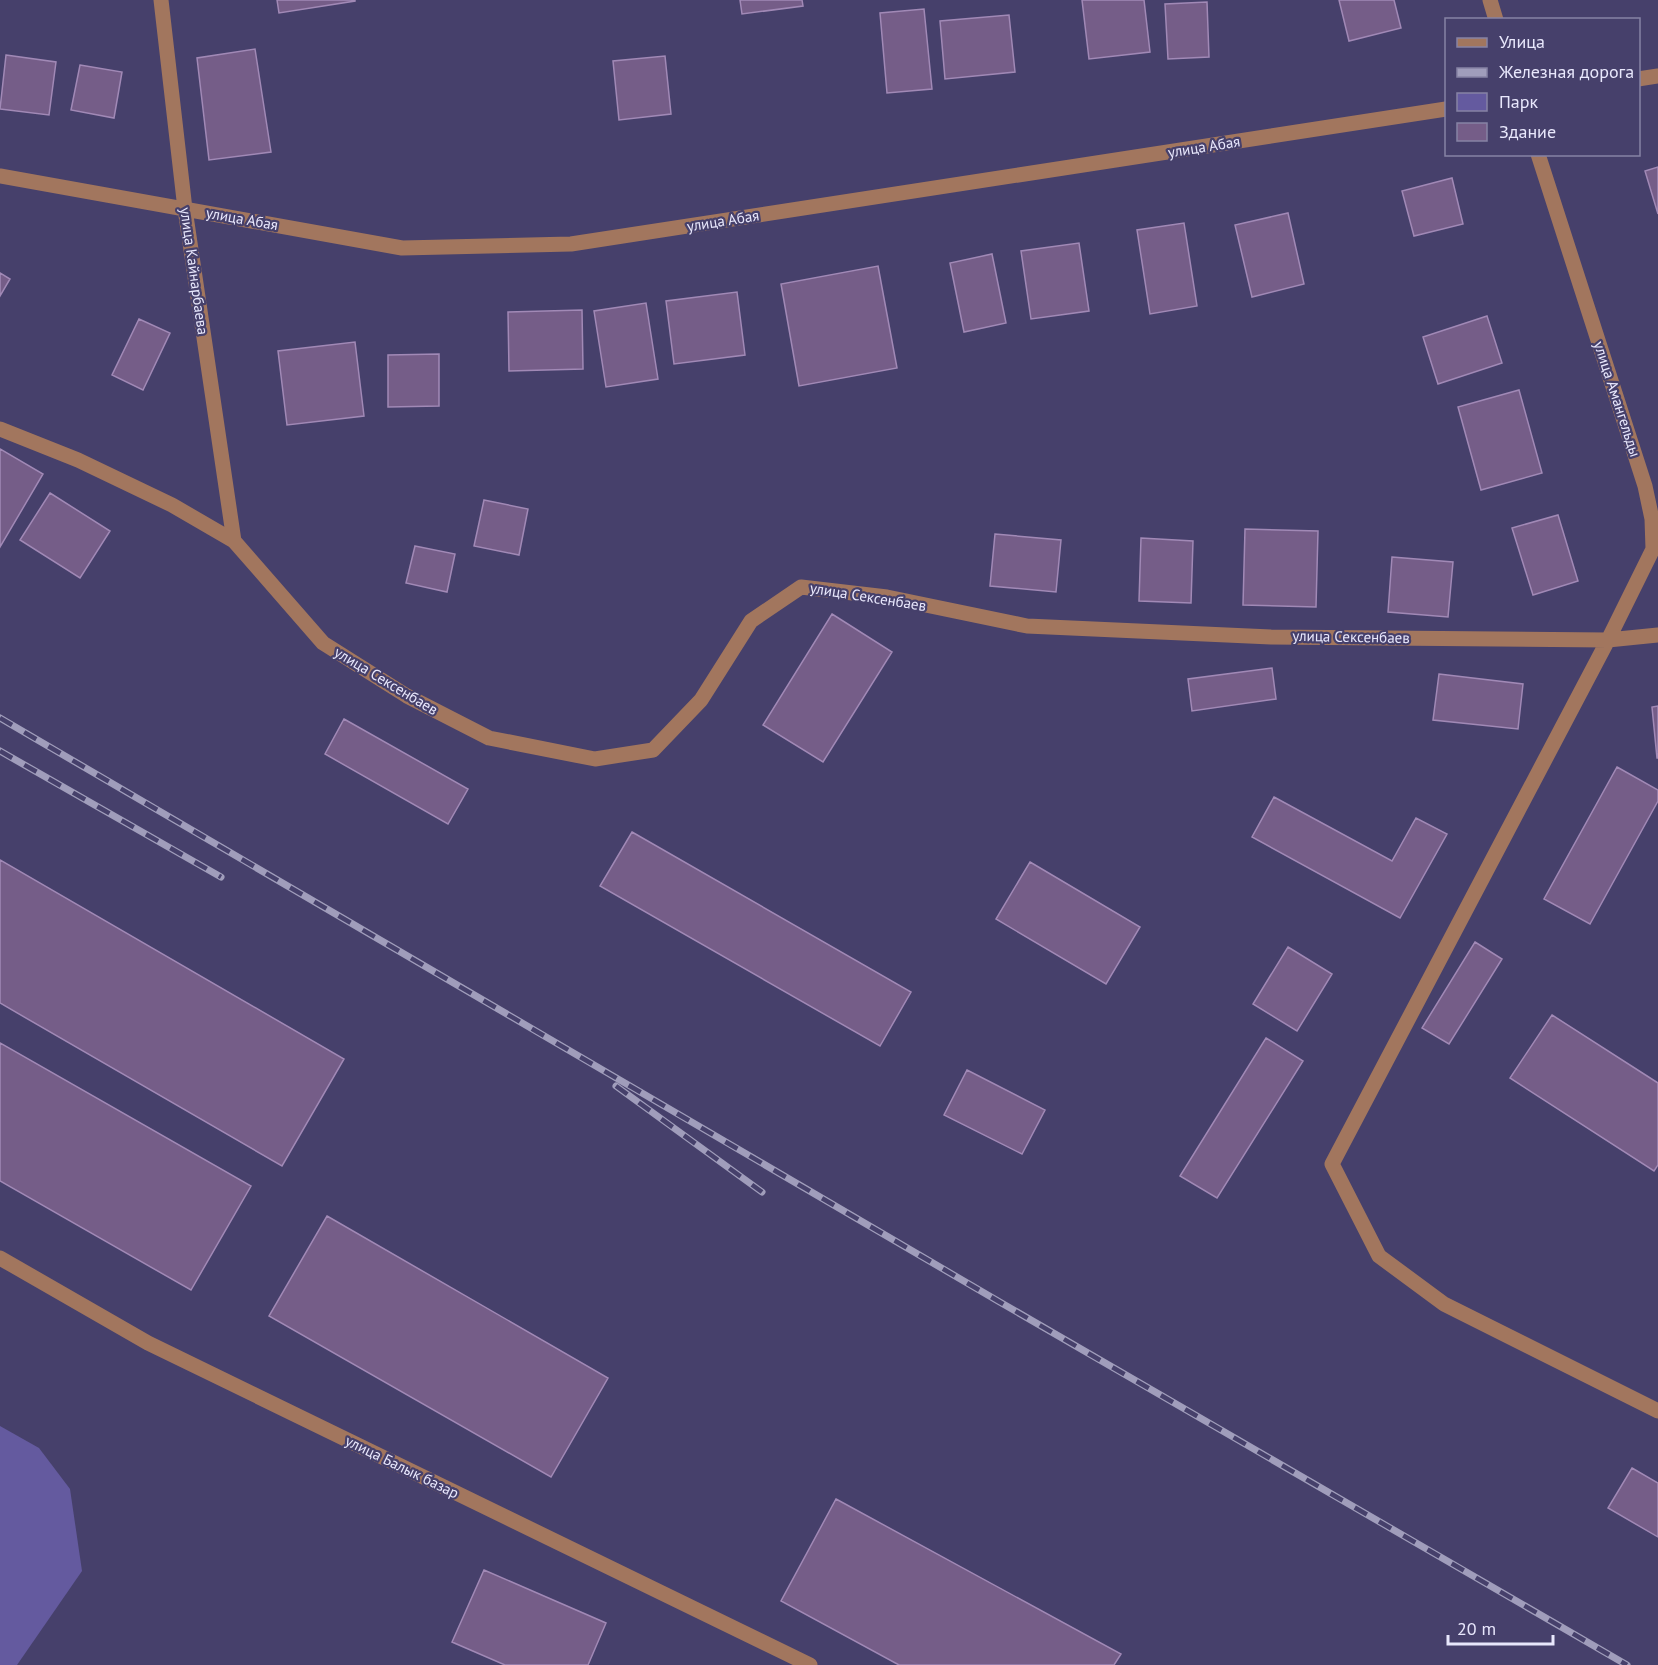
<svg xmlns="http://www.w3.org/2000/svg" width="1658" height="1665" font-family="'PT Sans',sans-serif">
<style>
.green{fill:#645a9f}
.building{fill:#755d88;stroke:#a189b6;stroke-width:1.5}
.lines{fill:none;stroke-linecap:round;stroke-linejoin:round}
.minor{stroke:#a2765e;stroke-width:15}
.rail-casing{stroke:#a09dbb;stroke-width:7}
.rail{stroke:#46406b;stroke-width:4.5;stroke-dasharray:14;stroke-linecap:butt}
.labels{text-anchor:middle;stroke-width:4.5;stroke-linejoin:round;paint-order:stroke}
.street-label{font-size:15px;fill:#e8e7fc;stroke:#46406b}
</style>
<rect width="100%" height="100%" fill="#46406b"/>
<path class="green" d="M0,1426L39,1448L70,1489L82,1571L17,1665H0Z"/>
<path class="building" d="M277,0H355V1L279,13Z
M740,0H802L803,6L742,14Z
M1082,0H1144L1150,52L1089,59Z
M1339,0H1394L1401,28L1349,41Z
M1207,2L1209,57L1168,59L1165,4Z
M924,9L932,89L887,93L880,13Z
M1009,15L1015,72L945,79L940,21Z
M255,49L271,152L209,160L197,58Z
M6,55L56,62L49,115L0,109Z
M665,56L671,114L619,120L613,61Z
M80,65L122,72L114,118L71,110Z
M1658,167V214L1645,171Z
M1452,178L1463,224L1414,236L1402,191Z
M1288,213L1304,284L1252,297L1235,225Z
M1184,223L1197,306L1150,314L1137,230Z
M1079,243L1089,311L1031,319L1021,251Z
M992,254L1006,323L964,332L950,263Z
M878,266L897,368L799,386L781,284Z
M0,273L10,279L0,296Z
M737,292L745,355L674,364L666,301Z
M646,303L658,379L606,387L594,311Z
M582,310L583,369L509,371L508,312Z
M1487,316L1502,363L1438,384L1423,337Z
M139,319L170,333L143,390L112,375Z
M355,342L364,416L287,425L278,351Z
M439,354V406L388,407V355Z
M1519,390L1542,473L1481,490L1458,407Z
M0,449L43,474L0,547Z
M50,493L110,531L80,578L20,540Z
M484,500L528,509L519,555L474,546Z
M1558,515L1578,581L1533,595L1512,528Z
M1245,529L1318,531L1316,607L1243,605Z
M995,534L1061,540L1056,592L990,586Z
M1141,538L1193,541L1191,603L1139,601Z
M415,546L455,554L447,592L406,583Z
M1392,557L1453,562L1448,617L1388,612Z
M832,614L892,652L823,762L763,725Z
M1272,668L1276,699L1192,711L1188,679Z
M1439,674L1523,684L1518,729L1433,720Z
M1658,706V758H1657L1652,707Z
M344,719L468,789L448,824L325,754Z
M1617,767L1658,790V801L1590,924L1544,899Z
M1274,797L1392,861L1416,818L1447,834L1400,918L1252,837Z
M632,832L911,992L880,1046L600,886Z
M0,860L344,1059L282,1166L0,1003Z
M1030,862L1140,927L1106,984L996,919Z
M1475,942L1502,959L1449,1044L1422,1028Z
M1288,947L1332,974L1297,1031L1253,1004Z
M1552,1015L1658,1083V1165L1654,1171L1510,1078Z
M1266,1038L1303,1061L1217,1198L1180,1176Z
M0,1043L251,1186L191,1290L0,1181Z
M967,1070L1045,1110L1022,1154L944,1115Z
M327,1216L608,1378L551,1477L269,1316Z
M1632,1468L1658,1483V1537L1608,1508Z
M836,1499L1121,1654L1114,1665H899L781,1601Z
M484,1570L606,1623L588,1665H505L452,1642Z"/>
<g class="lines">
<path class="minor" d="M161,0L185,209L234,541
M1490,0L1496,20
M1638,79L1658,76
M1538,154L1645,486L1652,519L1653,549L1608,640L1332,1164L1379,1256L1444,1304L1658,1411
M0,176L402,248L571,244L1446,109
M0,429L78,460L172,505L234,541L323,643L407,696L489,738L595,759L653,750L701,700L751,621L801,587L887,597L1027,626L1271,637L1608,640L1658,635
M0,1258L148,1343L810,1665"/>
<defs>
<path id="rail" d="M0,718L998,1301L1627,1665
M0,751L221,877
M616,1086L762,1192"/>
</defs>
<use href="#rail" class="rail-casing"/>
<use href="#rail" class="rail"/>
</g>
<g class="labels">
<g class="street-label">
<text transform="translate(1204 147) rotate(-9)" y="5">улица Абая</text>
<text transform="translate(242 219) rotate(10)" y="5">улица Абая</text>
<text transform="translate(723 221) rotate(-9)" y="5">улица Абая</text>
<text transform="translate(194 271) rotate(82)" y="5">улица Кайнарбаева</text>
<text transform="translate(1617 399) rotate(72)" y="5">улица Амангельды</text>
<text transform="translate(868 597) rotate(9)" y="5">улица Сексенбаев</text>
<text transform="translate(1351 637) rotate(1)" y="5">улица Сексенбаев</text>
<text transform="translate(386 681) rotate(31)" y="5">улица Сексенбаев</text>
<text transform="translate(402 1467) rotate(26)" y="5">улица Балык базар</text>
</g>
</g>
<rect x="1445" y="18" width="195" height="138" fill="#46406b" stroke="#8783a5" stroke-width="1.5"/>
<rect x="1457" y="38" width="30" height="9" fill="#a2765e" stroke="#8783a5" stroke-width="1.5"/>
<text x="1499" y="48" font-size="18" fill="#e8e7fc">Улица</text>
<rect x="1457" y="68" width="30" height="9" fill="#a09dbb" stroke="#8783a5" stroke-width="1.5"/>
<text x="1499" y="78" font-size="18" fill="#e8e7fc">Железная дорога</text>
<rect x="1457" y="93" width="30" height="18" fill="#645a9f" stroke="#8783a5" stroke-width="1.5"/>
<text x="1499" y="108" font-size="18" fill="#e8e7fc">Парк</text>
<rect x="1457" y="123" width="30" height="18" fill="#755d88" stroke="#8783a5" stroke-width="1.5"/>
<text x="1499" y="138" font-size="18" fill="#e8e7fc">Здание</text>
<path d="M1448 1635v9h105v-9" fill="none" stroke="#e8e7fc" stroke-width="3"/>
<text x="1457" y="1635" font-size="18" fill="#e8e7fc" stroke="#46406b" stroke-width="4.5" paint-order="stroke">20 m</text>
</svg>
